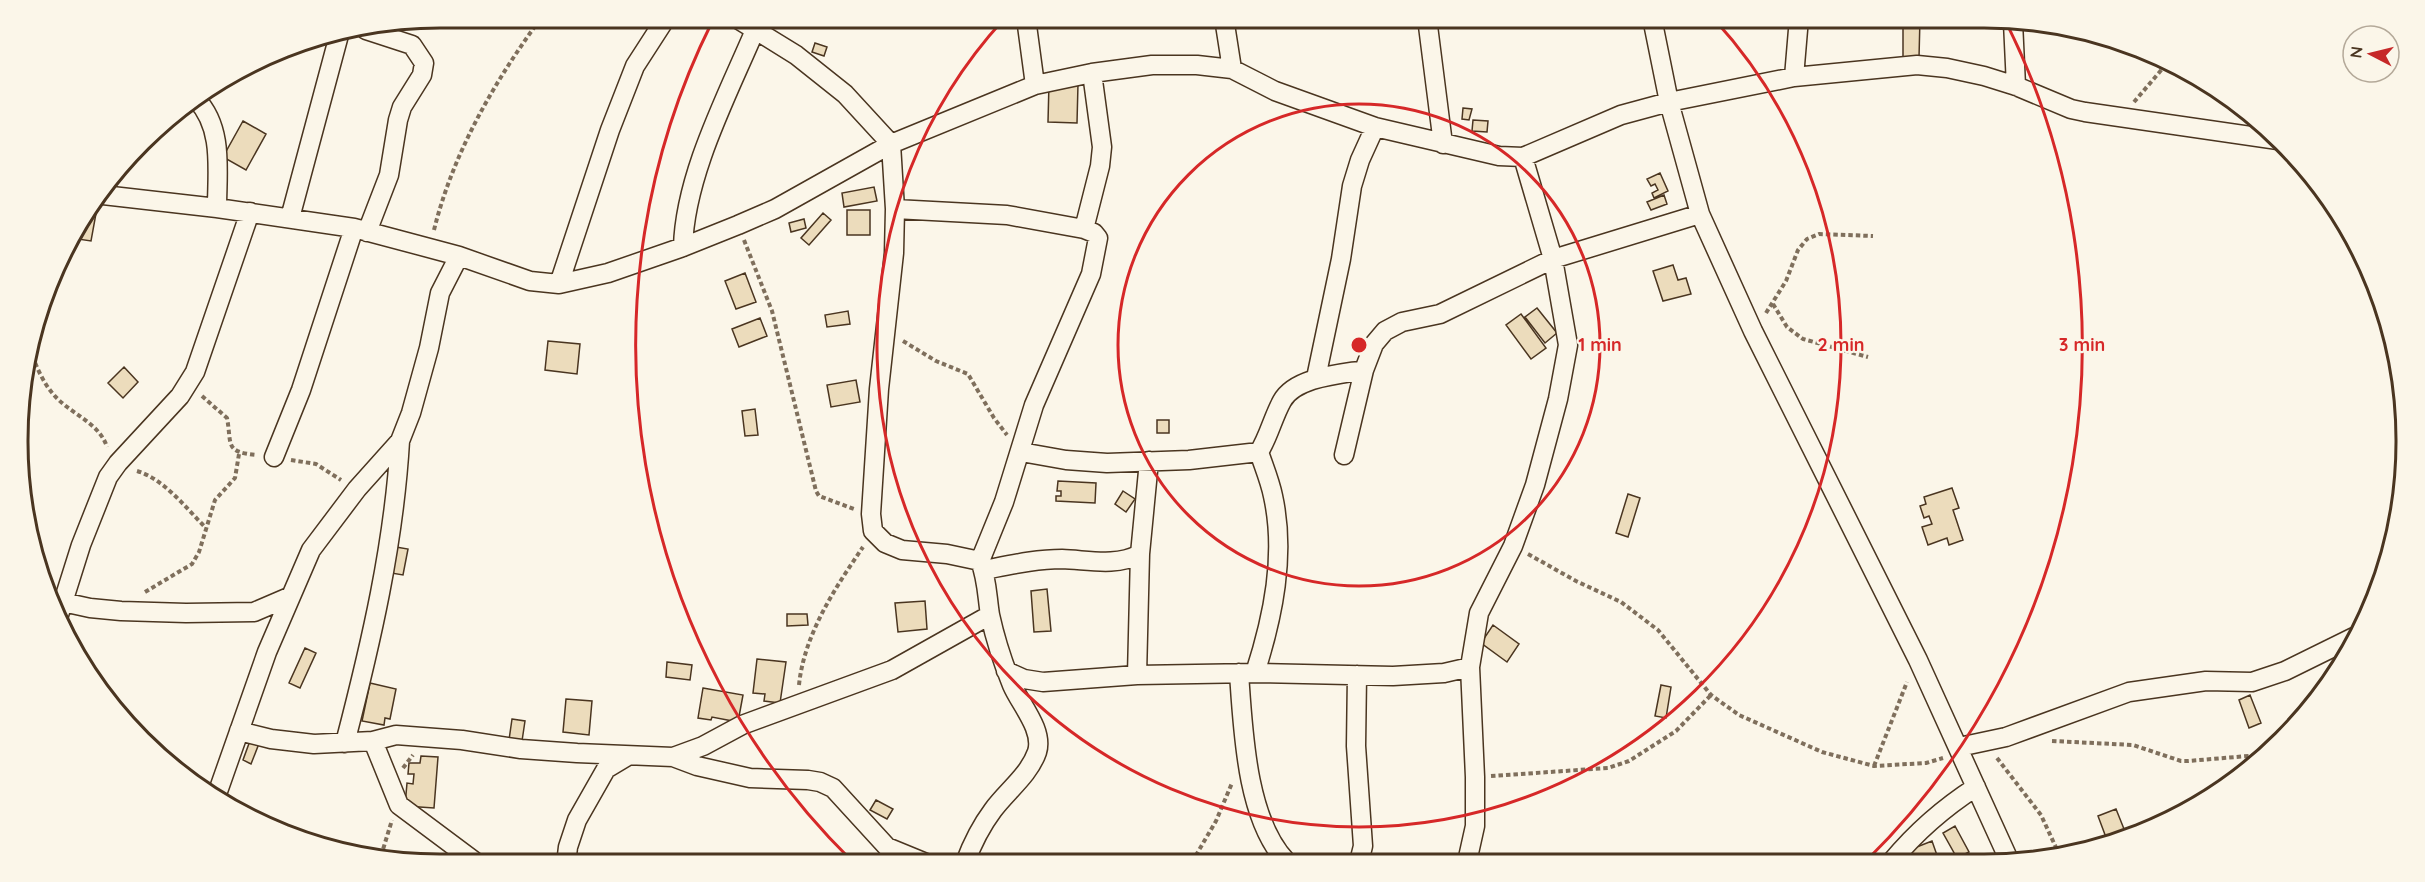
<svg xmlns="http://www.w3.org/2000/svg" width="2425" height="882" font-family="Quicksand,sans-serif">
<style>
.building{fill:#ecdcbc;stroke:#4a3520;stroke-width:1.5}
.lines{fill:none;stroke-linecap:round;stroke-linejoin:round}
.minor-casing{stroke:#4a3520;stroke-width:21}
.path{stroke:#7f6f5c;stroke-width:4;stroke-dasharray:4.5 3;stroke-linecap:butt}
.minor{stroke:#fbf6e9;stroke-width:18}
.ring{fill:none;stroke:#d62828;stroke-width:3}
.rim{fill:none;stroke:#4a3520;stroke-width:3}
.centre{fill:#d62828;stroke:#fbf6e9;stroke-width:3}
.ring-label{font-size:18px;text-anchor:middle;font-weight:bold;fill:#d62828;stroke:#fbf6e9;stroke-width:4.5;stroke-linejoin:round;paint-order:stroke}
</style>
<rect width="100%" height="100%" fill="#fbf6e9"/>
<path class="building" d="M1903,18H1920L1919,58H1903Z
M815,43L827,47L824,56L812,52Z
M1049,83L1078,84L1077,123L1048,122Z
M1463,108L1472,109L1469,120L1462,119Z
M1473,120L1488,121L1487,132L1472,131Z
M243,121L266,134L246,170L223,157Z
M1660,173L1668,191L1654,198L1652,193L1658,190L1655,184L1651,186L1647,179Z
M874,187L877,201L844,207L842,193Z
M1664,195L1667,204L1651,210L1647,202Z
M93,207L97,208L91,241L71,238L75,230Z
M847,210H870V235H847Z
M823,213L831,220L809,245L801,238Z
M804,219L806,228L791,232L789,223Z
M1673,265L1678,280L1686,278L1691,294L1663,301L1653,271Z
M745,273L756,302L736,309L725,281Z
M1537,308L1557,333L1545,343L1525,317Z
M848,311L850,324L827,327L825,315Z
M1521,314L1546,348L1531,359L1506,325Z
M760,318L767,336L739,347L732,329Z
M548,341L580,344L577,374L545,370Z
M124,367L138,382L123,398L108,383Z
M856,380L860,402L831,407L827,385Z
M755,409L758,435L745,436L742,411Z
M1157,420H1169V433H1157Z
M1058,481L1096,483L1095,503L1056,501V496H1061V491H1057Z
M1952,488L1959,508L1953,510L1963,540L1949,545L1947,538L1928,545L1922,527L1932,524L1929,516L1924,518L1920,506L1926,504L1924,497Z
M1123,491L1135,499L1126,512L1115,504Z
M1628,494L1640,498L1628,537L1616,533Z
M396,547L408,549L403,575L391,573Z
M1047,589L1051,631L1034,632L1031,591Z
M925,601L927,629L898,632L895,603Z
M787,614H807L808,625L787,626Z
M1493,625L1519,644L1507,662L1481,643Z
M305,648L316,653L300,688L289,683Z
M757,659L786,662L780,703L764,701L765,694L753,693Z
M667,662L692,665L690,680L666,677Z
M370,683L396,689L390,719L385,718L384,725L362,721Z
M1661,685L1671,687L1666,718L1655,716Z
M703,688L743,695L738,722L712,717L711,720L698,718Z
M2250,695L2261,723L2249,728L2239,700Z
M566,699L592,701L589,735L563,732Z
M512,719L525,721L522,741L509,740Z
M251,738L260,741L251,764L243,760Z
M421,756L438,757L434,808L405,806L407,783L413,784L414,774H408L409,763H420Z
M876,800L893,809L887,819L870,810Z
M2116,809L2126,834L2107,840L2098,816Z
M1955,826L1969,852L1957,858L1943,833Z
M1932,841L1939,861H1907L1904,852Z"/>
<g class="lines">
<defs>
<path id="minor" d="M736,18L796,55L845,94L891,144L895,209L894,253L879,389L871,514L873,531L885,543L902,550L947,554L980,561C987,578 987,596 990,615C995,638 1003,663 1012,685C1020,704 1044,730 1037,752C1029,775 1007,791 993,810C981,826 972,844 965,863
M1026,18L1035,85
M1224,18L1232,69
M1427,18L1443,144
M1652,18L1669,102L1700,214L1753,331L1918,660L2009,860
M2013,22L2016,86
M366,30L412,45L424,63L422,75L402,107L398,120L389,175L367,232
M1794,77L1799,18
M196,99C224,128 217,171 217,208
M103,195L217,208L354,228L459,256L530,281L559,284L608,273L683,247L738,225L775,209L891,144L1035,85L1092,73L1152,65H1197L1232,69L1275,91L1375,127L1499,156L1523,157L1621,115L1669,102L1794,77L1917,65L1947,68L1984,76L2016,86L2071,109L2085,112L2278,140
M895,209L1007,215L1084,229L1094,233L1098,238L1091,274L1034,405L1004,502L980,561
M290,218L339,35
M1084,229L1100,166L1102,147L1092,73
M683,247C685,175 727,96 755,30
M559,284L610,130L635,66L666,18
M1316,378L1341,259L1352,186L1360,160L1375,127
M1021,452L1066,460L1107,463L1189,460L1259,452C1269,436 1273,417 1282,401C1295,377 1341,374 1364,370
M1344,455L1364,370L1374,344L1385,331L1402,322L1440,314L1553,259L1700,214
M274,457L301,390L354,228
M984,570C1010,565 1036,559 1062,559C1089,560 1115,567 1140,554
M49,599L90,608L121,611L186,613L254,612L289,597
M58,618L81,545L108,477L118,463L180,396L195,372L250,212
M1006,671L1024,679L1043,682L1137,675L1255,673L1393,676L1444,673L1470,667
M1239,673C1243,729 1246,820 1287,862
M1255,673C1273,617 1286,555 1273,496C1270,481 1264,467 1259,452
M1137,675L1140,554L1149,461
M1357,675L1356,746L1363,846L1359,862
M239,731L271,739L314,744L373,741L396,735L462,740L521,749L577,753L673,757L703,746L742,725L892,670L990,615
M373,741L399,805L478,864
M345,743C371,643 394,544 400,441
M1959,747L2006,737L2129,692L2206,681L2252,682L2285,671L2354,637
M673,757L697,766L750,778L808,780L820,782L833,788L887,847L926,863
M216,797L267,652L311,550L357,489L400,441L411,413L429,348L440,293L459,256
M1892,861C1916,832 1945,807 1976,787
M1467,862L1475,826V777L1470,667L1479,613L1513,546L1535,485L1558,399L1568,345L1553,259L1523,157
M566,864L568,847L577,820L606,769L626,757"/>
</defs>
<use href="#minor" class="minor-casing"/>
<path class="path" d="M2134,102L2169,61
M434,230C453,153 494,82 541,18
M744,240L772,311L816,491L819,496L854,509
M1773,304L1787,327L1803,339L1868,357
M1766,313L1786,281L1798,250L1807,239L1819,234L1873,236
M903,341L936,361L968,374L994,418L1007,435
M30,349C35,364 43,383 54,395C70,414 99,422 107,447
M2396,353L2395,392L2404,419
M202,396L227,418C232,444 224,452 256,455
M22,401L34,363
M291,460L316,464L341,480
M137,471C164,479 185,507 205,527
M1528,554L1576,581L1621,602L1658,630L1711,695L1739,715L1822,752L1874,766L1926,763L1943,758
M145,592L192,564L199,552L215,500L235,478L239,454
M799,685C804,635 835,588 863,547
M2052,741L2133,745L2181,761H2188L2259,755L2272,748
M1997,758L2041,815L2059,854
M2259,762V755
M1874,766L1907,682
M403,768L413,755
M1491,776L1608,768L1629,761L1676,731L1711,695
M381,856L392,820
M1192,862L1216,821L1232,783
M861,863L871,857"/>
<use href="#minor" class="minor"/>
</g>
<g class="ring">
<circle cx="1359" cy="345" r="241"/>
<path d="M1714 19A482 482 0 1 1 1004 19"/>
<path d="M852 861A723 723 0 0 1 712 22M2006 22A723 723 0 0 1 1866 861"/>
</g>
<path d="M0 0H2425V882H0ZM440 28H1984A412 412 0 0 1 2396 440V442A412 412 0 0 1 1984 854H440A412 412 0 0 1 28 442V440A412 412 0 0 1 440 28Z" fill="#fbf6e9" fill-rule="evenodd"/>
<path class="rim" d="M440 28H1984A412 412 0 0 1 2396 440V442A412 412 0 0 1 1984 854H440A412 412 0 0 1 28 442V440A412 412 0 0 1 440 28Z"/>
<circle cx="1359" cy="345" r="9" class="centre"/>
<g class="ring-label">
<text x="1600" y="351">1 min</text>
<text x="1841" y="351">2 min</text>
<text x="2082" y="351">3 min</text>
</g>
<g transform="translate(2371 54) rotate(277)"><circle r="28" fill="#fbf6e9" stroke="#b4a999" stroke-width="1.5"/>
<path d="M0-4.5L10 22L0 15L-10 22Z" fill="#c62828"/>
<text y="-9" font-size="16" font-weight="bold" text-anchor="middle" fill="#4a3520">N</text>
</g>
</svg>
